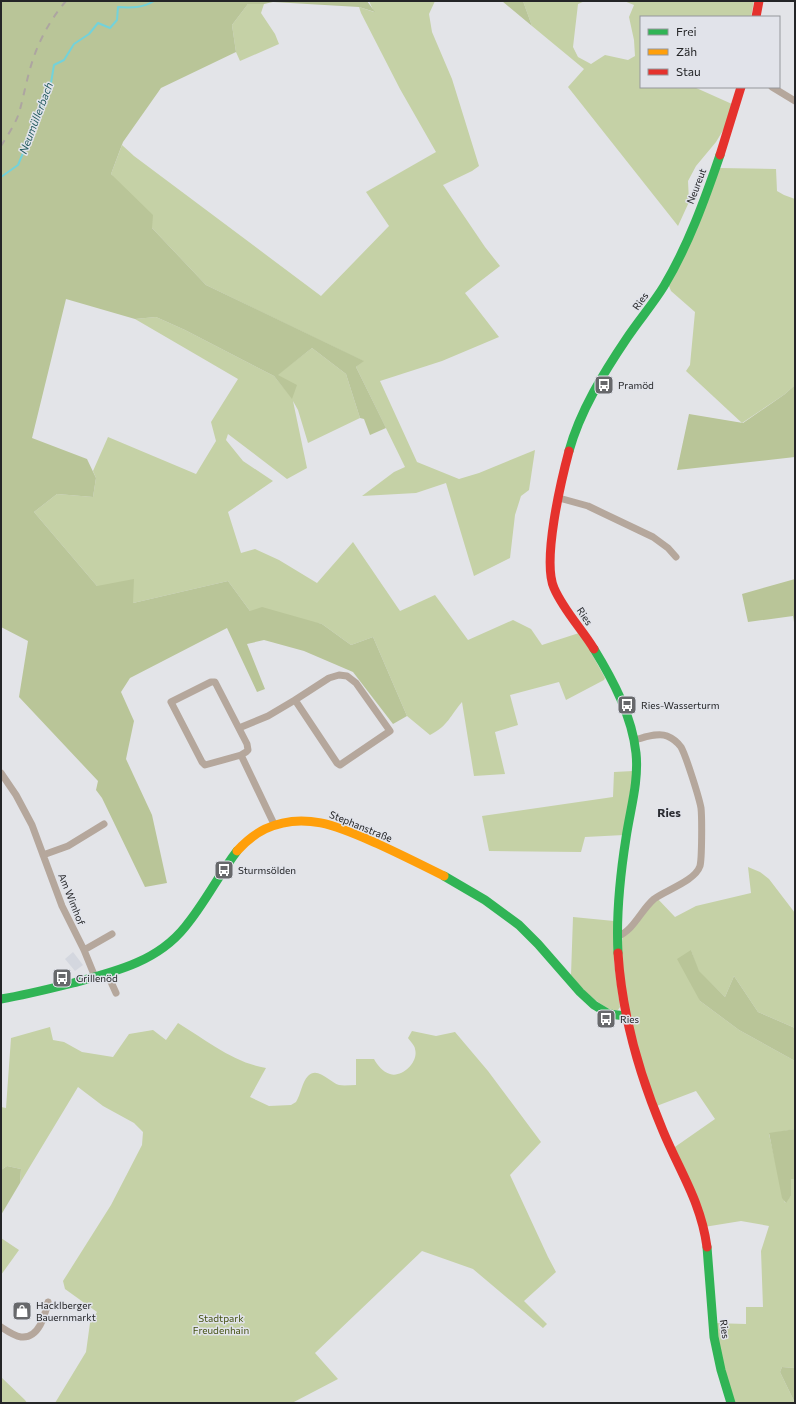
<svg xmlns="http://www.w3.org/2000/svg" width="796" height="1404" font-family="Commissioner,sans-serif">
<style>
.built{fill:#d4d7df}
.green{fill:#c5d1a6}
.forest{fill:#b9c598}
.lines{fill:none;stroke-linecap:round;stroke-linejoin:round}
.stream{stroke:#73d2da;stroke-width:2}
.street{stroke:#b5a79c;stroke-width:7}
.fast{stroke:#30b455;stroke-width:9}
.slow{stroke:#ff9f0a;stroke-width:9}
.jam{stroke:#e5322d;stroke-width:9}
.rail{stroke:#ada5a1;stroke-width:2;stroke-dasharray:7 7;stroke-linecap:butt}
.labels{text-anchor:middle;stroke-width:3;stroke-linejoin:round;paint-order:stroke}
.street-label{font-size:10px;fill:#242527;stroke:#e1e3ea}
.poi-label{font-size:10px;fill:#242527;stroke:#e1e3ea;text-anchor:start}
.park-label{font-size:10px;fill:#445213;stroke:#e1e3ea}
.water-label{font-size:11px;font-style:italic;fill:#275e62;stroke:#e1e3ea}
.quarter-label{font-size:12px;font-weight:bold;fill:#2a2b31;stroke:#e1e3ea}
</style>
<rect width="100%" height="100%" fill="#e3e4e8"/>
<path class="built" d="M73,952L83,965L75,971L65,959Z"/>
<path class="green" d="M369,1H435L429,14L432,32L452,79L479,166L472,171L443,185L485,247L500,266L465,293L499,337L442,361L380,381L417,462L459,479L479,473L535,450L529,490L521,496L515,515L510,558L474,576L446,483L416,493L362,496L394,472L405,467L356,367L363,361L206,285L152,228L111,174L122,145L134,156L321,296L389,226L366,192L436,152L400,89L361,13L359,7L374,12Z
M523,1H585L578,4L573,47L578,57L591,64L605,55L628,60L635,56L634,40L629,17L634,5L624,1H754L751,17H641V87H694L732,104L725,127L716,142L696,166L688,181L689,202L678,226L568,87L584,69L532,26Z
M248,4H264L261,13L275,34L279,44L240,61L236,52L232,25Z
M719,168L776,169L777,191L784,195L795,199V385L785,394L742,423L686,371L690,365L695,312L671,291L667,281Z
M156,317L185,330L274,376L292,398L277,375L312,348L346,374L360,418L308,443L298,410L293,401L307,468L287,479L228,434L226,440L243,461L273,481L228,512L241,553L255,549L279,560L317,583L353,542L400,611L435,595L468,640L513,620L531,629L542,645L579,633L587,645L605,678L604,680L566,700L559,682L510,695L518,725L495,732L505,774L474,776L462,702C450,716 448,726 430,735L407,716L373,637L351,645L322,624L250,611L228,581L133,603L97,586L34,512L57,494L93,497L96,478L93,471L108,437L196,474L216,441L211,422L238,379L135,319Z
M633,771L624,835L585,837L581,852L489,851L482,816L613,797L614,772Z
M748,867L760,872L769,879L795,913V1028L758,1012L734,976L725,997L698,971L691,950L700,1001L739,1030L795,1061V1129L769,1134L785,1203L791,1196V1179L795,1180V1368L782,1367L780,1372L795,1403H731L713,1323L746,1324V1307H763L761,1251L769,1226L741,1221L704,1227L672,1149L715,1119L696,1091L654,1107L644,1081L619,963L623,935L656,897L675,917L696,906L751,893Z
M573,917L614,921V962L620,1007L618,1010L613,1011C594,1001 584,991 571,975Z
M178,1023C206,1040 234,1063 266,1068L250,1097L269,1106L291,1105L296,1102C301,1094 302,1082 308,1076C318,1066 330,1083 339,1085C344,1086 350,1085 356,1085V1059H374C377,1065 383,1072 390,1074C402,1078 419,1062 415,1049C415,1046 410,1041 408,1038L412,1031L436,1036L455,1032L488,1071L541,1142L510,1175L548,1257L556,1272L524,1301L547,1324L543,1328L473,1269L422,1251L315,1353L338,1379L292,1403H55L86,1352L90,1323L97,1312L65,1289L63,1281L111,1205L142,1145L143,1132L134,1123L103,1106L78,1087L20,1183L21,1169L7,1166L1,1170V1107L6,1108L11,1038L50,1027L53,1040L64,1042L82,1052L113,1057L129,1034L153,1030L166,1040Z
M1,1238L19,1250L1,1275Z
M1,1377L25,1400L27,1403H1Z"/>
<path class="forest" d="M1,1H367L375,12L359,7L273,2L264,4H248L232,25L236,52L161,88L123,142L111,174L153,215L152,228L206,285L364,361L356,367L386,428L370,435L364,419L360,418L346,374L312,348L278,375L297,385L292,399L274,376L185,330L156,317L135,319L66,299L32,438L87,459L96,478L93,497L57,494L34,512L97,586L134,579L133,603L228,581L250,611L262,607L322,624L351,645L373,637L407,716L393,724L353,672L304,651L264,640L247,644L265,689L257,692L227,628L130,678L121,692L134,721L126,759L152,815L167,883L145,887L102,798L96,790L98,781L19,697L28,641L1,627Z
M502,1H523L532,26Z
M795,385V457L677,470L689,414L743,423L785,394Z
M795,579V628L793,616L748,622L742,594Z
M691,950L699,971L725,997L734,976L758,1012L795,1028V1061L739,1030L700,1001L677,959Z
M795,1129V1180L791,1179V1196L786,1203L782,1198L769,1133Z
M7,1166L21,1169L20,1183L1,1215V1170Z
M782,1367L795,1368V1403L780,1372Z"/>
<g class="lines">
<path class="stream" d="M1,177L18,165L50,89L54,65L64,60L74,44L89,34L98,23L110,28L117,20L118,7C131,8 143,8 154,1"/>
<path class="street" d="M772,87L795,101
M559,498L588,506L653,537L668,548L676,557
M239,728L268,716L295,700L337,763L340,765L390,731L356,683L347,676L339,675L329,678L295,700
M241,755L246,752L248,750L247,744L215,682H211L171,702L202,762L205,765L241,755L274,824
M1,773L16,795L32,825L62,906L84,950L95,977
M43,855L68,846L104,824
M618,936C633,931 641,910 654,899C666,890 695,881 700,866C702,858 702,817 701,808C699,797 686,756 681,747C678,743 672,738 667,736C658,732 643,738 634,740
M84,950L112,934
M107,973L116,993
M1,1327C7,1331 14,1336 21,1337C39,1339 45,1315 48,1302"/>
<path class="fast" d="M569,451C580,411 604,372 627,338C639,320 653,304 664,286C688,246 705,199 720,155
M594,649C613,680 632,716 636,753C639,782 630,810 626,838C620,876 616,915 618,953
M444,876L485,900L519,925L538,944L580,992L594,1005L609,1014L626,1016
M1,999C25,995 49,989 73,983C114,972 157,962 185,927C205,903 218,876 237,851
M707,1247L714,1337L721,1370L731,1403"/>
<path class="slow" d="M237,851C245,842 255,834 265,829C305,810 342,828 378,844C400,854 422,865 444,876"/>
<path class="jam" d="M756,17L759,1
M720,155L741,87
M569,451C561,481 542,561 554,588C564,611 582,629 594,649
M618,953C622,1015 639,1074 663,1131C680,1172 701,1202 707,1247"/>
<path class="rail" d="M1,146C7,136 15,125 19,113C23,99 26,83 30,69C37,44 49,21 66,1"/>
</g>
<defs>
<symbol id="bus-square" viewBox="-11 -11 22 22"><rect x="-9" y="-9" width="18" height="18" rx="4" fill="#67686b" stroke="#e1e3ea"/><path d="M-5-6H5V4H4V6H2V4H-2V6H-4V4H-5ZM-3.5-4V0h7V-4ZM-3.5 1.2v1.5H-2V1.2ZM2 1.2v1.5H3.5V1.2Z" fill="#fff"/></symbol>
<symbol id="shop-square" viewBox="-11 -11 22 22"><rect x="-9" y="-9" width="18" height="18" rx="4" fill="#67686b" stroke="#e1e3ea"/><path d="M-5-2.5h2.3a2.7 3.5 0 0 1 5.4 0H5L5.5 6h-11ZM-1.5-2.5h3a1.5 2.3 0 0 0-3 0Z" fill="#fff"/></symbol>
</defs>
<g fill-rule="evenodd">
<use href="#bus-square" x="593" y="374" width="22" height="22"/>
<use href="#bus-square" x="616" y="694" width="22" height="22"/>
<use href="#bus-square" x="213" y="859" width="22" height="22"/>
<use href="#bus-square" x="51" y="967" width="22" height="22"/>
<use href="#bus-square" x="595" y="1008" width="22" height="22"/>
<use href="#shop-square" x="11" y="1300" width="22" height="22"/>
</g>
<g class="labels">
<g class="street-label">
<text transform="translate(696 186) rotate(-69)" y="4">Neureut</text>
<text transform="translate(640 301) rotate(-55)" y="4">Ries</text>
<text transform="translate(585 616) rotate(56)" y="4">Ries</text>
<text transform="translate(361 826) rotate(22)" y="4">Stephanstraße</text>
<text transform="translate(72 899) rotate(68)" y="4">Am Wimhof</text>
<text transform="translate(725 1329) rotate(82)" y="4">Ries</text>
</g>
<g class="poi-label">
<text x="618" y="389">Pramöd</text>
<text x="641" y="709">Ries-Wasserturm</text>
<text x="238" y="874">Sturmsölden</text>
<text x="76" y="982">Grillenöd</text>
<text x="620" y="1023">Ries</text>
<text x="36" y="1309">Hacklberger<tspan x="36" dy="12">Bauernmarkt</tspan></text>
</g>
<g class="park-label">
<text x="221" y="1322">Stadtpark<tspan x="221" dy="12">Freudenhain</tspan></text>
</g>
<g class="water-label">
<text transform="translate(36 118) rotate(-69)" y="4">Neumüllerbach</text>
</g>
<g class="quarter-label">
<text x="669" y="817">Ries</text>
</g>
</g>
<rect width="796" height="1404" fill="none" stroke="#242527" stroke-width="4"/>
<rect x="640" y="16" width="140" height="72" fill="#e1e3ea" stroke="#95979c"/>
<rect x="648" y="29" width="20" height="6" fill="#30b455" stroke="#95979c"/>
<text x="676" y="36" font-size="12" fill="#242527">Frei</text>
<rect x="648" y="49" width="20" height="6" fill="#ff9f0a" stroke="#95979c"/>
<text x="676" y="56" font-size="12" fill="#242527">Zäh</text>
<rect x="648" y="69" width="20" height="6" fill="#e5322d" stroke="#95979c"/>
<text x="676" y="76" font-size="12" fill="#242527">Stau</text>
</svg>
